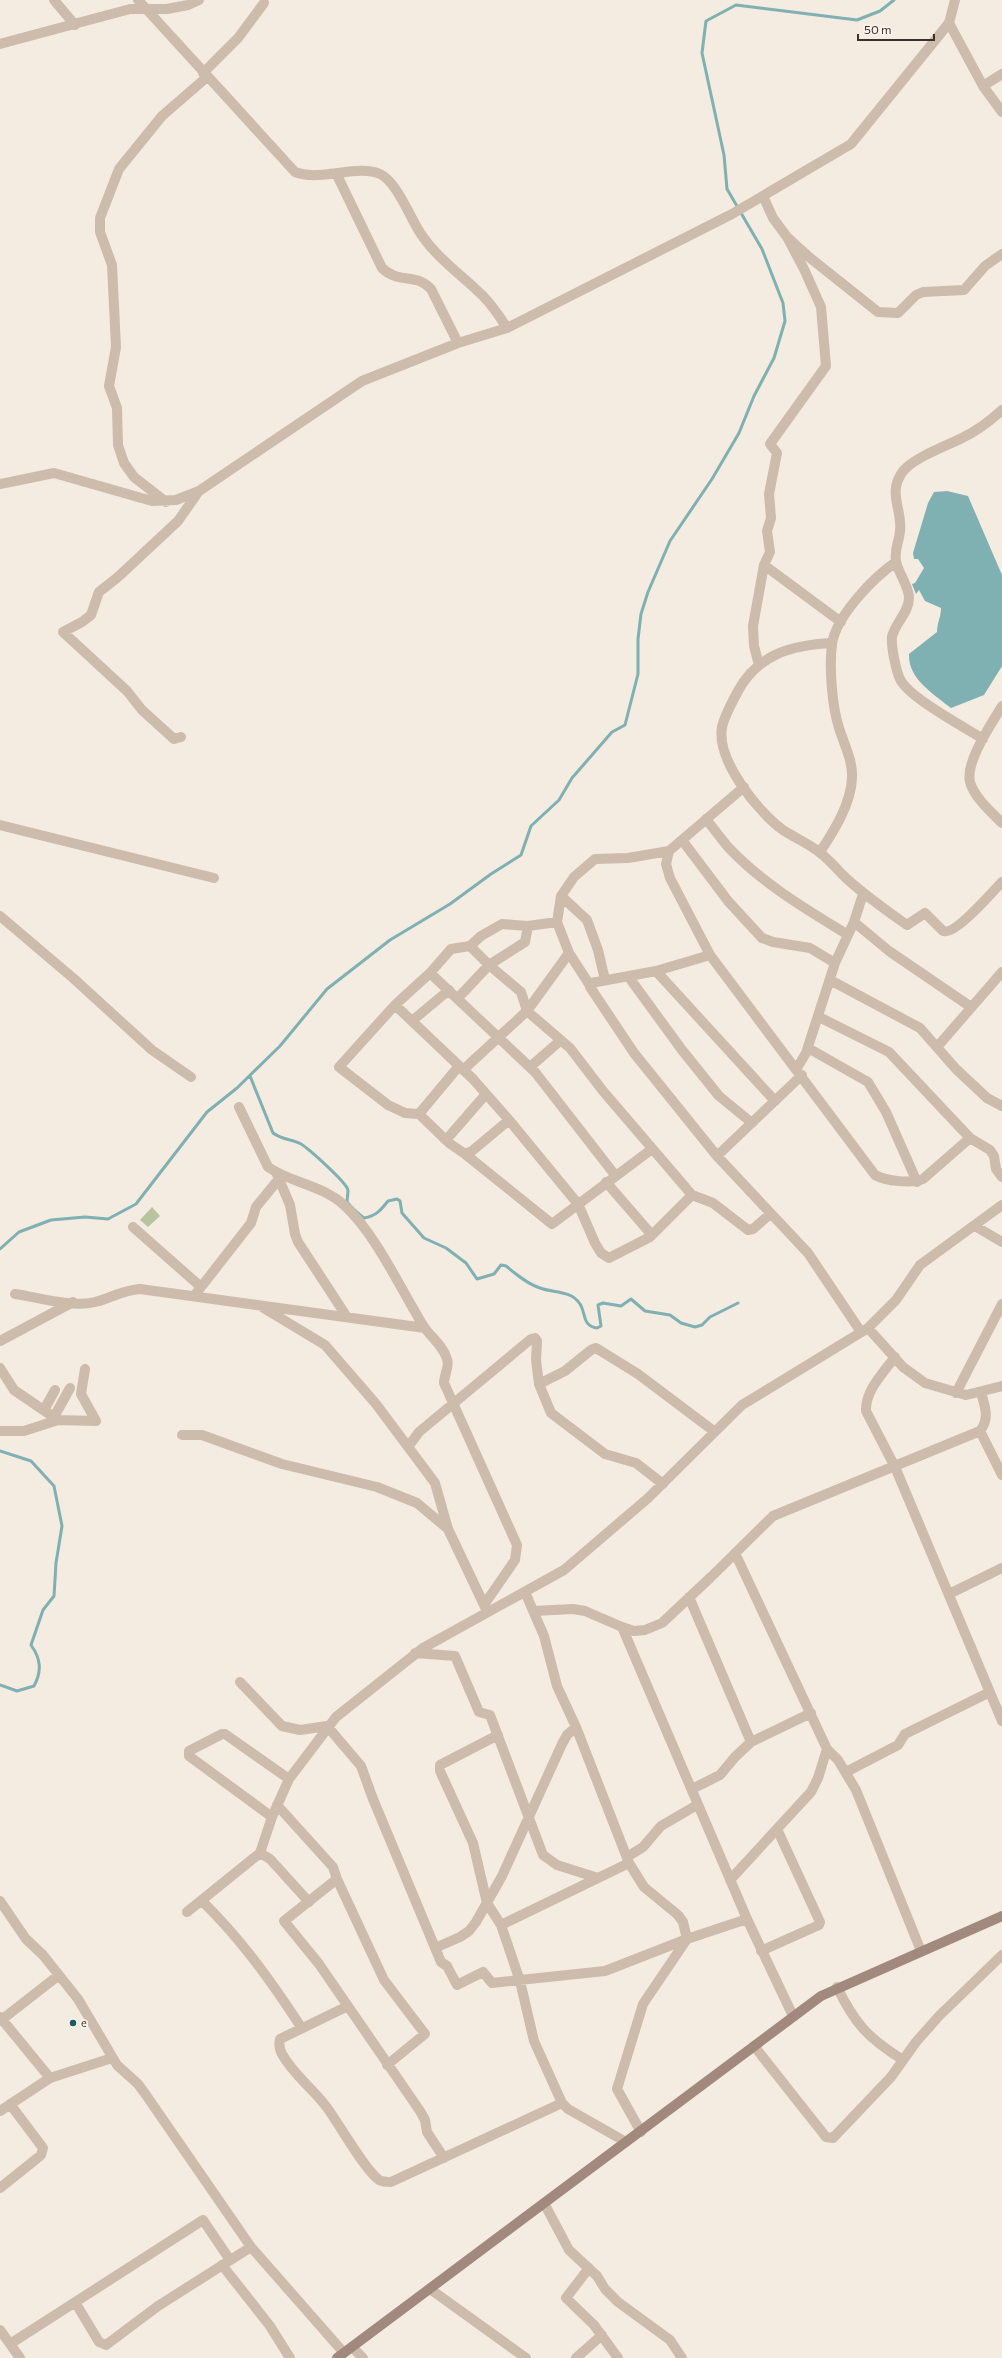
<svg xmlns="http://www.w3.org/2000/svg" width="1002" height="2358" font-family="Commissioner,sans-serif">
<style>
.green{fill:#b8c4a0}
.water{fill:#7fb0b2}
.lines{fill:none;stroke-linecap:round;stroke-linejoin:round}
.stream{stroke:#7fb0b2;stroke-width:3}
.street{stroke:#cdbbac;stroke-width:10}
.secondary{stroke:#a18a7d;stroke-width:10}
.poi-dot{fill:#1f5a5e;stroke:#fbf5ee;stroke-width:1.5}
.labels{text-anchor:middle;stroke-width:3.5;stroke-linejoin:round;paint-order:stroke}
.poi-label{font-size:11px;fill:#3b302b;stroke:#fbf5ee;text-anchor:start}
</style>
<rect width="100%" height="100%" fill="#f4ebe1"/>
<path class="green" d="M152,1207L160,1216L148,1227L140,1220Z"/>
<path class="water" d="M947,491L968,496L1002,575V666L984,695L951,708C934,694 908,679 909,654L937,632C937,623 941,617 941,608L925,601L919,590L916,594L912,584L915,583L924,568L918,559H914L913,553L928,503L934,492Z"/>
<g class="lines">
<path class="stream" d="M250,1076L273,1133C282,1140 292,1139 301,1144C309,1149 346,1182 348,1190C348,1194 347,1199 347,1202C351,1207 360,1215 364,1218C376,1216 381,1210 388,1201L397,1199L400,1201L402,1213L424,1238L446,1248L466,1263L477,1279L494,1274L501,1265L506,1266C516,1274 527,1284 540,1288C553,1293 571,1290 580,1304C586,1313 582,1326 597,1328L601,1326L598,1305L603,1303L621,1306L631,1299L645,1311L670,1315L681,1323L695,1327L702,1325L710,1317L738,1303
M0,1249L19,1232L51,1220L85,1217L108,1219L136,1204L207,1112L237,1088L280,1046L327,989L390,940L450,904L491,874L521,855L531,826L559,800L572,778L612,732L625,725L638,674V639L641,614L648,592L670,541L712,479L739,433L754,396L774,358L785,321L783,303L762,249L727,189L724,155L702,53L706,21L736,5L857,20L880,11L894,0
M0,1451L31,1461L54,1486L62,1526L56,1563L54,1596L43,1610L31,1645C41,1659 42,1671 34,1686L17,1691L0,1685"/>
<path class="street" d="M54,0L75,25
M138,0L295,172C320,182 357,164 380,174C396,181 409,215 419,231C435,257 462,275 483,296C493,306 500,317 507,328
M949,23L983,86L1002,112
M0,44L130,9H167L188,5L199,0
M203,73L238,38L264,3
M983,86L1002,74
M336,173L382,268C400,285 415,272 431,289L458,343
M763,196L773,218L787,237L809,257L878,312L898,313L916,295L923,292L964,290L985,266L1002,254
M0,484L54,473L152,501L176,500L199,491L362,381L458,343L507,328L732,214L851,144L949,23L955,0
M166,502L134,477L124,463L118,445L117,408L109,386L116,347L112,265L100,232V218L119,169L162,116L207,77
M764,565L841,622
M832,643C792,645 758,654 738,691C732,702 725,715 722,727C716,760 758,812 783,830C795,838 808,843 819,852C830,860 838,871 847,879C866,896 887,911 907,925L925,913L943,931C955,936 993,891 1002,882
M759,665L754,646L753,626L764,565L770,552L767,531L771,518L769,494L777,453L770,444L826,366L821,307L804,269L787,237
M1002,706C992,723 965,762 970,782C974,797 991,812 1002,823
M181,737L174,739L142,710L127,691L63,632L82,622L91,615L99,592L118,577L178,521L199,491
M983,739C964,727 908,697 900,679C896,671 891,646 892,637C894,624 909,613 909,598C909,586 898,573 896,561C894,550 899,542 900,531C903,510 886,492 904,470C916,457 946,446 962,438C977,431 990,421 1002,410
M744,787L669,851L666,864L670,878L710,955L875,1175C886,1181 912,1184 923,1179L970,1138
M706,819C714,829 721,839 729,848C763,884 806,909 848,935
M0,825L214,878
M682,840L728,901L762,938L773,942L810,948L835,963
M820,852C834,831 851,804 852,778C853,761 844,744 839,728C832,706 829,667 832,644C836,616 874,577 896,562
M561,896L587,920L598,950L605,980
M0,916L73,978L152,1050L191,1077
M854,922L889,951L971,1007
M528,926L502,924L481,936L470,946L489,965L521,992L527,1011L570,1048L603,1091L692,1195L713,1203L748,1230L753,1229L770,1214
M710,955L656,971L591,983L590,987L634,1053L717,1156L808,1253L861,1332
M656,971L775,1101
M430,973L451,949L470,946
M628,976L682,1050L719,1096L752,1123
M830,980L920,1028L956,1069L987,1098L1002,1106
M589,984L569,953L557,922L561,896L574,877L595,859L628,858L669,851
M458,998L489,965L525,942L528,926L557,922
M395,1005L339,1067L388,1105L405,1113L419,1114L449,1143L465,1154L472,1151L509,1120
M819,1017L889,1052L970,1138L990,1150L994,1156L996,1169L1002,1177
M413,1020L449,990
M938,1046L1002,972
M808,1048L868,1082L886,1112L917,1182
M530,1067L561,1040
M797,1068L806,1053L835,963L854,922L863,894
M463,1070L527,1011L569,953
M239,1107L268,1167C291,1183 322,1185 344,1205C376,1234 401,1290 424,1327C431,1337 444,1347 447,1359C450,1366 444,1375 444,1383L517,1545L515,1560L484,1605
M419,1114L459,1066
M446,1140L486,1094
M465,1154L552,1224L652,1149
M717,1156L802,1075
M276,1172L290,1205L295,1234L298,1242L347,1317
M615,1175L535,1072L430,973L395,1005L473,1079L509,1120L578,1204L595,1243L601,1253L609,1258L650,1237L692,1195
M606,1182L651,1234
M975,1226L1002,1242
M133,1227L201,1287
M15,1294C37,1297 73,1308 95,1302C111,1298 123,1290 140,1289L425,1328
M194,1296L251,1223L256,1207L278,1180
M262,1307L325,1345L376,1404L435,1483L448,1529L486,1609
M868,1328L903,1367L925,1383L966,1395L1002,1386
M0,1341L73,1302
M895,1357C883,1373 865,1391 866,1411L895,1467L1002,1721
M0,1368L14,1390L58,1420L24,1431H0
M539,1384L565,1371L591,1350L596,1348L638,1374L715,1432
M956,1393L1002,1304
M44,1410L55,1390
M54,1417L70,1388
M58,1420L96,1421L81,1394L85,1369
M980,1431L1002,1475
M182,1435H202L282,1464L377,1487L417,1503L448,1529
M408,1447L419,1432L531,1339L535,1338L537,1341L536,1360L539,1384L551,1413L605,1454L636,1463L663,1484
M735,1553L827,1749L838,1760L856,1790L921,1951
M525,1592L544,1636L557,1686L576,1727L629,1863L644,1887L678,1915L683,1922L687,1939L643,2004L617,2089L641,2132
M949,1594L1002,1568
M689,1597L751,1742
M534,1611L573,1609L585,1611L622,1627L634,1631L645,1630L662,1623L711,1577L773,1516L980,1431C990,1418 985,1407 981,1392
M622,1627L747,1919L793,2016
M415,1653L455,1656L479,1712L490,1715L543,1855L557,1865L598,1878
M240,1682L282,1726L300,1730L327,1726L361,1766L373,1799L441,1962L447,1966L457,1985L483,1972L492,1983L605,1971L687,1939L747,1919
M498,1735L440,1765V1771L473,1843L487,1903L501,1925L520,1981L534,2041L562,2103L568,2109L626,2142
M846,1772L898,1745L905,1734L990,1692
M692,1789L720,1775L735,1757L751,1742L811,1713
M277,1805L333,1867L337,1879L384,1980L425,2034L387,2065
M272,1817L189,1756V1751L222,1734H225L289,1779
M260,1853L270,1859L309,1902
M627,1857L643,1847L661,1826L697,1805
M337,1879L284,1921L319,1964L420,2111L425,2120L427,2132L444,2158
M730,1880L811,1792L818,1778L827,1749
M0,1901L26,1939L43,1955L78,1999L117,2065L138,2084L146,2095L251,2247L344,2353
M202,1901C241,1939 271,1981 301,2027
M187,1912L260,1853L272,1817L289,1779L336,1717L423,1648L564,1570L647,1499L742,1405L868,1328L896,1300L920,1265L1002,1205
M501,1925L629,1863
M435,1948L460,1937L469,1931L476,1922L502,1876L562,1744L567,1735L576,1727
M761,1951L819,1925L820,1922L777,1829
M837,1987C855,2024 868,2038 903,2060
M348,2006L280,2039C279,2044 279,2049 282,2054C293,2074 311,2087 325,2105C339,2123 363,2168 379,2180C383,2182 386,2182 391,2182L562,2103
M0,2017L50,2078
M0,2021L59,1975
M754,2046L826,2137L833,2138L891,2077L916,2042L939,2016L1002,1955
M0,2111L50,2078L112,2058
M0,2188L35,2160L41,2155L43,2148L10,2104
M544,2203L569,2250L597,2276L605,2289L618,2302L670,2340L682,2358
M222,2265L270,2326L290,2358
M589,2268L566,2298L594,2325L618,2358
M430,2289L526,2358
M75,2302L99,2342L106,2345L158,2306L251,2247
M0,2330L20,2358
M10,2344L203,2220L230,2260
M352,2347L363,2358
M576,2358L602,2335"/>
<path class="secondary" d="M337,2358L821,1996L1002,1916"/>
</g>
<circle class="poi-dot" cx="73" cy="2023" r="4"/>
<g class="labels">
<g class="poi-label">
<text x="81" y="2027">e</text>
</g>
</g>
<path d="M858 34v6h76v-6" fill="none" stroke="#3b302b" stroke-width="2"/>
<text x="864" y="34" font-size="12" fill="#3b302b" stroke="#fbf5ee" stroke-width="3" paint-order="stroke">50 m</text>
</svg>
